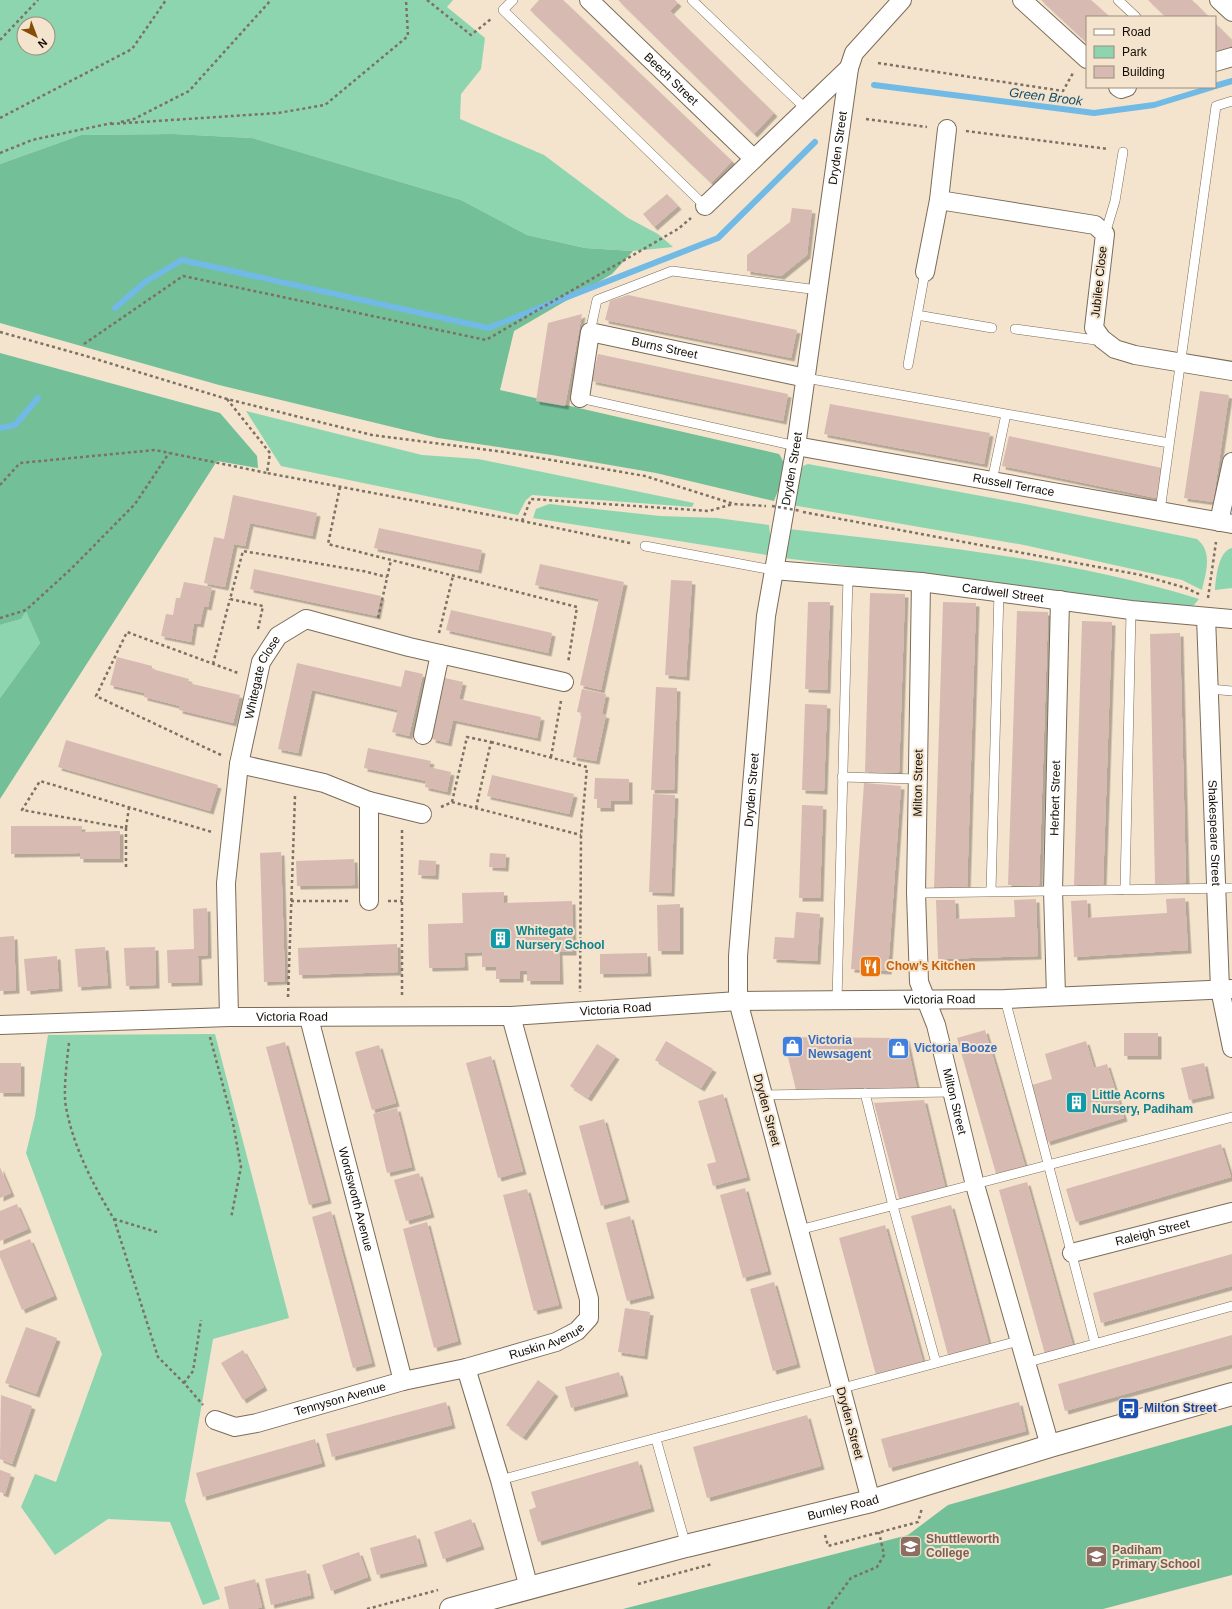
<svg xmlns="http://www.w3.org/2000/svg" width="1232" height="1609" font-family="Helvetica,sans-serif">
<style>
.green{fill:#8dd5af;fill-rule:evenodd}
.forest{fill:#72bf98}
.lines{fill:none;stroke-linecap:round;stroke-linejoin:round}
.stream{stroke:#70bae5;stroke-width:6}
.building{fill:#d7bab2;filter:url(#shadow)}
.lane-casing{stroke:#7b6c59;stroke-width:10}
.street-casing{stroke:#7b6c59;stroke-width:20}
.primary-casing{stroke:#7b6c59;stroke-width:24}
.path{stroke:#7c7163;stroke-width:2.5;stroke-dasharray:3 3;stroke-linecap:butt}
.lane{stroke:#fff;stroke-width:9}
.street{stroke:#fff;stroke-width:18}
.primary{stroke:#fff;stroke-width:22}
.path-bridge{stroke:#7c7163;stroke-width:2.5;stroke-dasharray:3 3;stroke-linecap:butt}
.labels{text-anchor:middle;stroke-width:4;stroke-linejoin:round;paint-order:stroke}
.street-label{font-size:12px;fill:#120c05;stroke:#f4e3cd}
.culture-label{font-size:12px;font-weight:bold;fill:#0d838f;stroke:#f4e3cd;text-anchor:start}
.food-label{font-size:12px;font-weight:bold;fill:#c56008;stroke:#f4e3cd;text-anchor:start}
.shop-label{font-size:12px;font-weight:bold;fill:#366cbe;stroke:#f4e3cd;text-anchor:start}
.transit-label{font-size:12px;font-weight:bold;fill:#164399;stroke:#f4e3cd;text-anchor:start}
.education-label{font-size:12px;font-weight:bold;fill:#785e54;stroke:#f4e3cd;text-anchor:start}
.water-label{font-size:13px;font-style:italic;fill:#134e6a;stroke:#f4e3cd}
</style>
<defs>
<filter id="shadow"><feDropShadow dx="3.5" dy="3.5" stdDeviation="0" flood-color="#0004"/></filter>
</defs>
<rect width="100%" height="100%" fill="#f4e3cd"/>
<path class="green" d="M0,0H453L447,7L485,38L481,69L461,94L460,119L544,155L628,218L658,234L673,247L633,251L585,248L527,235L461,200L252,138L173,134L81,135L0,164ZM24,24H48V48H24Z
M246,411L422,455L478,459L694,503L692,507L532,495L526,500L518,515L281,466Z
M808,464L1020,503L1197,539C1213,552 1206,572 1202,590L1182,580L1024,545L786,504L803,466Z
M549,504L660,516L717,518L769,525L771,542L767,555L533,518L536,509Z
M789,529C924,545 1069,558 1199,599L1194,605L1188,607L783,558Z
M1232,548V588L1215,590C1216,578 1218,551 1232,548Z
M26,610L40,643L0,698V625L21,619Z
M215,1034L289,1318L213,1339L185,1501L220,1599L203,1605L170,1522L108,1519L55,1555L21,1507L35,1474L56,1482L102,1354L26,1153L35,1116L48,1035Z"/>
<path class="forest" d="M173,134L252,138L461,200L527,235L585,248L633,251L612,274L514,331L500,390L779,454C791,470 780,485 774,501L656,473L552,455L438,438L219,385L0,323V164L81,135Z
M0,353L220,413L257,456L258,468L217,461L0,799V698L40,643L26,611L21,619L0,625Z
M1232,1425V1575L1103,1609H623L908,1535L948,1505Z"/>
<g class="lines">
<path class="stream" d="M874,85L1094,113L1154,105L1213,87
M1215,86L1232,81
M115,308L145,282L182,260L488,328L718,238L815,142
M0,428L15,425L38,398"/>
</g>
<path class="building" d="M539,0H563L732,161L711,183L530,10Z
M618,0H675L678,3L670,11L774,113L754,134Z
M1041,0H1091L1110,17H1087V43Z
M1148,0H1192L1209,17H1166Z
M1215,23L1232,40V45L1221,55L1215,49Z
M667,194L678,206L654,227L643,214Z
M792,208L812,210L807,255L781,276L747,271V255L790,222Z
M628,295L797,330L791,358L605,320L610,301Z
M582,314L565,406L536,401L548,323Z
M598,354L788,394L783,421L592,381Z
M1200,391L1229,395L1213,502L1184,498Z
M830,404L990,433L984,464L824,434Z
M1009,436L1162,468L1156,498L1002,466Z
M233,495L317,513L312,536L250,523L245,546L234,544L225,587L204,583L214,537L224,539Z
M379,528L482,550L478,570L374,548Z
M540,564L624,582L601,690L580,685L599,599L535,585Z
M254,569L381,596L377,616L250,589Z
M671,580L692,581L686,677L665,675Z
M184,582L212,587L208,607L204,606L200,624L194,623L191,642L161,636L166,614L173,615L176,598H180Z
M870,593L905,594L899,773L865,772Z
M808,602H830L827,690L805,689Z
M943,602L976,603L967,890L934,889Z
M451,610L552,633L548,653L446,630Z
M1017,611L1048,612L1039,886L1008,885Z
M1082,621L1112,622L1103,886L1074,885Z
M1180,633L1186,883L1155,884L1150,634Z
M117,657L152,666V669L189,679L188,683L240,695L233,723L179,710L180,706L144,697V693L110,685Z
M297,663L401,687L405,670L423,674L409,736L392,732L398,710L312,690L298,753L278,749Z
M445,678L463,682L459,699L541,717L537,738L453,720L448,743L432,739Z
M656,687L677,688L674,790H651Z
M582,689L606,694L602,714L606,715L596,761L573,757L582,713L577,712Z
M805,704L827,705L824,791L802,790Z
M66,740L218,785L210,811L58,767Z
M368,748L431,761L429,767L451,772L447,792L425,787L426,781L364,768Z
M492,775L574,794L569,814L487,796Z
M595,778L629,779V801H611V808H597V799H594Z
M864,783L901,786L888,971L851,969Z
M653,794L675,795L671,893L649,892Z
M802,805L823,806L820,898H799Z
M11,826H82V832L120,831V859H80V853L11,854Z
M281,852L285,981L264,982L260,853Z
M490,853L506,854L505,868L489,867Z
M354,859L355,885L297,886L296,861Z
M419,860L436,861L435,876L418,875Z
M504,892V903L572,901L573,952H559L560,981H527V971H520V979H496V967H482V952L464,953L465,967L429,968L428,924L463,923L462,893Z
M1185,898L1188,950L1074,957L1071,901L1087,900L1088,918L1167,913L1166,899Z
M1036,899L1038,956L938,959L936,900H955L956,919L1015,917L1014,900Z
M680,904V951H658L657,905Z
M207,908L208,955L198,956L199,982L168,983L167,950L194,949L193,909Z
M796,912L820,914L817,961L773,959L775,937L794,938Z
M14,936L16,990L0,991V937Z
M397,944L398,972L299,975L298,948Z
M105,947L108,985L78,987L75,949Z
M155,947L156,985L126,986L124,948Z
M647,953L648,973L600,974V954Z
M57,956L59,988L27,991L24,959Z
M985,1030L1026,1169L997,1177L957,1038Z
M1124,1033H1158V1056H1124Z
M783,1037L906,1038L917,1089L796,1090Z
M666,1041L713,1069L701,1088L655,1060Z
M1086,1041L1094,1068L1107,1064L1124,1118L1047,1142L1029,1086L1052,1079L1045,1054Z
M285,1042L328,1200L309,1205L266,1047Z
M597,1044L616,1056L588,1098L570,1086Z
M379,1045L396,1103L372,1110L355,1052Z
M491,1056L523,1171L498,1178L466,1063Z
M0,1063H21V1093H0Z
M1204,1063L1211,1095L1189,1100L1181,1068Z
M723,1094L747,1177L713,1186L707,1164L716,1162L698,1101Z
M924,1100L946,1191L900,1202L874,1103Z
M397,1108L412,1167L387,1173L373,1114Z
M604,1119L626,1199L601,1206L579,1126Z
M1221,1144L1231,1177L1076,1222L1066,1189Z
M0,1167L11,1193L0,1198Z
M419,1173L431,1214L406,1221L394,1180Z
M1027,1182L1073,1346L1045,1354L999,1190Z
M745,1188L768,1271L743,1278L720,1195Z
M527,1189L559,1305L534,1311L503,1195Z
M17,1204L28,1229L0,1241V1211Z
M951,1205L990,1348L949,1359L911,1216Z
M331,1211L372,1363L353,1368L312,1217Z
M630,1216L651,1295L627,1301L606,1223Z
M427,1222L458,1341L434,1348L403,1229Z
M885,1225L923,1362L876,1375L839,1238Z
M30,1239L54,1296L22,1310L0,1257V1251Z
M1232,1254V1286L1101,1323L1093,1293Z
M774,1282L797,1364L773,1371L750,1289Z
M625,1308L650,1312L644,1356L618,1352Z
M26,1327L57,1338L36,1394L5,1383Z
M1232,1335V1364L1065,1411L1058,1384Z
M243,1350L264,1387L243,1400L221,1363Z
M619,1372L625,1393L571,1408L565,1387Z
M538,1380L555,1393L523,1437L506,1425Z
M1,1395L32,1406L12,1464L0,1459Z
M446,1402L452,1425L332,1457L326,1434Z
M1019,1402L1026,1431L889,1468L881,1439Z
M807,1415L821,1466L707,1498L693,1447Z
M315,1439L322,1463L203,1497L196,1473Z
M638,1461L651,1508L538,1542L529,1510L536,1507L531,1492Z
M0,1470L11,1474L5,1494L0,1492Z
M471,1519L481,1546L443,1559L434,1532Z
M416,1535L424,1563L377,1575L370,1548Z
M359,1552L368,1577L331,1591L322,1565Z
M306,1570L311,1595L271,1605L265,1579Z
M255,1579L262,1607L255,1609H229L224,1587Z"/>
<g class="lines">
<defs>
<path id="lane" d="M513,0L503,10L705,206
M692,0L805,108
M1118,0L1136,17
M1105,234L1115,201L1123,152
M917,315L992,328
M1015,329L1103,341
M590,332L597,300L672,271L818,290
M908,365L925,272
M806,378L1169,443
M580,398L796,446
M992,481L1006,414
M1160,511L1216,106L1232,101
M645,546L773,570
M1210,689L1232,691
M842,777L918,779
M1125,890L1131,610
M991,891L999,591
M916,893L1232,888
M1005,999L1095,1343
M837,1000L848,576
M865,1093L893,1206L936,1363
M762,1095L952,1092
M799,1230L1232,1117
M1025,1363L1232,1306
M656,1439L686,1546
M500,1480L1018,1341"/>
<g id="street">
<path id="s1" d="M589,0L754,159"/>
<path d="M1022,0L1087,59"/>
<path d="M1219,0L1232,12"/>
<path d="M1215,62L1232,57"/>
<path d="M1118,87L1121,89L1127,87"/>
<path d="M939,200L947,129"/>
<path d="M705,206L849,68"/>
<path d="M925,272L939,200L1095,225L1105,234L1094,328L1102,339L1115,349L1135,355L1232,371"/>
<path id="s2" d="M580,398L590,332L806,378"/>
<path id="s3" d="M796,446L1232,524"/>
<path d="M1219,522L1232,462"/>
<path id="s4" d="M773,570L921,582L1131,610L1232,619"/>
<path id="s5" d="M921,582L916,893L919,982L936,1025L975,1185L1050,1446"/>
<path id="s6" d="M1206,617L1220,989L1232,1048"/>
<path d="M423,735L440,654"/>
<path d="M239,764L324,783L369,801V901"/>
<path d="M369,801L422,814"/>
<path id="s7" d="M1056,996L1053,890L1060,600"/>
<path id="s8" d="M229,1017L226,883L239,764L261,662L278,636L306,619L409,647L564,682"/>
<path id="s9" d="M309,1018L403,1381"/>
<path id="s10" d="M0,1025L229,1017L511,1016L738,1001L1005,999L1232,989"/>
<path id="s11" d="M1072,1253L1232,1212"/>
<path d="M466,1368L500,1480L529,1588"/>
<path id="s12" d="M215,1420L235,1427L257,1423L403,1381L466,1368L556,1342L577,1331L589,1318V1299L511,1016"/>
<path id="s13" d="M871,1501L738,1001V956L766,616L796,446L849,68L854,53L902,0"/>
</g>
<g id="primary">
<path id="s14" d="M451,1609L686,1546L871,1501L1050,1446L1232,1394"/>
</g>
</defs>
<use href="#lane" class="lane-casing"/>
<use href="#street" class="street-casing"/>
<use href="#primary" class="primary-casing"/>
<path class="path" d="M427,0L471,35L491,19
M0,40L38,0
M878,63L1063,91L1073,73
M0,118L132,49L166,0
M866,119L927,127
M121,122L134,119L189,91L271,0
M111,124L278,113L325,105L408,36L406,0
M966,131L1108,149
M0,153L32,140L112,123
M0,332L86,356L227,399L372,435L504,452L645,476L734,504L766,506
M84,344L183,276L486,340L678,229L691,218
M227,399L270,453L267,473L522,521L630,543
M0,485L20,463L155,450L267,473
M340,487L328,544L577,607L568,663
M803,512L1141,575L1186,588L1201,595
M522,521L531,499L709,511L733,504
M1208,598L1216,542
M0,618L26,610L71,569L135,504L169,453
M378,618L391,560
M258,629L263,606L230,599L243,551L363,571L387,577
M439,633L453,576
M213,664L230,599
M491,742L587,767L581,835L580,992
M221,755L96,696L127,632L238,673
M551,757L561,701
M452,802L467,737L491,742L476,808
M441,807L452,802L581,835
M126,828L129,807
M402,830V997
M126,867V828L22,810L40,781L212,832
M291,901H349
M388,901H402
M288,997L295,796
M210,1037L233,1123L241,1167L231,1218
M69,1043C67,1059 63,1093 66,1107C73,1146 93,1185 114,1219L158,1357L184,1383L203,1405
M114,1219L160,1233
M184,1383L193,1371L201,1320
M825,1535L828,1546L918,1522L922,1508
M638,1584L712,1564
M367,1609L438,1590
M828,1609L851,1578L877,1567L884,1555L879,1532"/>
<use href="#lane" class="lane"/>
<use href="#street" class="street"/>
<use href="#primary" class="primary"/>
<path class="path-bridge" d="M772,506L801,511"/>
</g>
<defs>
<symbol id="building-square" viewBox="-11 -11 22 22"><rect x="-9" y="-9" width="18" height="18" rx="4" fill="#0f9aa8" stroke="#f4e3cd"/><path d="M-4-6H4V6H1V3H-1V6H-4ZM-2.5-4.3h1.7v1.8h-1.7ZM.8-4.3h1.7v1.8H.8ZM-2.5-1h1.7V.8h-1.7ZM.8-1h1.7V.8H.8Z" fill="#fff"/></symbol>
<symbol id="restaurant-square" viewBox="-11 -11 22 22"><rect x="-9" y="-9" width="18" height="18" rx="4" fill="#e8710a" stroke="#f4e3cd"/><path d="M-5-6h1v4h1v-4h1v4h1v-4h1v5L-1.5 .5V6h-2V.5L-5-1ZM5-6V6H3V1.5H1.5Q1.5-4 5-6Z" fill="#fff"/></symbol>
<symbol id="shop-square" viewBox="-11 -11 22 22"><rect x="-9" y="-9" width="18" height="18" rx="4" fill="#3f7fe0" stroke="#f4e3cd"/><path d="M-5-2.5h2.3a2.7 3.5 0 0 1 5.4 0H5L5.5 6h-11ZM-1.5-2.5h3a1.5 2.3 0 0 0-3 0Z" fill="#fff"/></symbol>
<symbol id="bus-square" viewBox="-11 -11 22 22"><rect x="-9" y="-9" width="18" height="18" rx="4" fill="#1a4fb4" stroke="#f4e3cd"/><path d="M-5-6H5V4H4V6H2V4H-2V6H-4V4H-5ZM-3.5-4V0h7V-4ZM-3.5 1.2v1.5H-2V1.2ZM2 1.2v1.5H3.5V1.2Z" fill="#fff"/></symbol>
<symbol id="school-square" viewBox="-11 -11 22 22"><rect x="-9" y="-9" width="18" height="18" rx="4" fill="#8d6e63" stroke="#f4e3cd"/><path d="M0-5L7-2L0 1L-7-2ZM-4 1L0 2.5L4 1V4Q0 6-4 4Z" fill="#fff"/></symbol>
</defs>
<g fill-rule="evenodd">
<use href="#building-square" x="488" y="926" width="25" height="25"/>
<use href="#restaurant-square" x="858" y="954" width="25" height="25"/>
<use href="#shop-square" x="780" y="1034" width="25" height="25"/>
<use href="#shop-square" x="886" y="1036" width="25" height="25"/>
<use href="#building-square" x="1064" y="1090" width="25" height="25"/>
<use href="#bus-square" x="1116" y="1396" width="25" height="25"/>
<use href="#school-square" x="898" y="1534" width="25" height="25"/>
<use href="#school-square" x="1084" y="1544" width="25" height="25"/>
</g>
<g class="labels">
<g class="street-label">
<text dy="4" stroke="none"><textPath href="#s1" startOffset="114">Beech Street</textPath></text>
<text dy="4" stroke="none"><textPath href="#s13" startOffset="1377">Dryden Street</textPath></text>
<text transform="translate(1099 282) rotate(-84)" y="4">Jubilee Close</text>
<text dy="4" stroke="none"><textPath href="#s2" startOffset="143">Burns Street</textPath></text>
<text dy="4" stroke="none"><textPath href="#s13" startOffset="1053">Dryden Street</textPath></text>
<text dy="4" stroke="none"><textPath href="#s3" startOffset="221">Russell Terrace</textPath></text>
<text dy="4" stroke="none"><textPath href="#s4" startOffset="231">Cardwell Street</textPath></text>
<text dy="4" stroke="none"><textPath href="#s8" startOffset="344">Whitegate Close</textPath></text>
<text transform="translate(918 783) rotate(-89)" y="4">Milton Street</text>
<text dy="4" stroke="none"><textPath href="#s13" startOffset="729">Dryden Street</textPath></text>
<text dy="4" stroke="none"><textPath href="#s7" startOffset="198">Herbert Street</textPath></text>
<text dy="4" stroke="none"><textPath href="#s6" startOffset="216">Shakespeare Street</textPath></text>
<text dy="4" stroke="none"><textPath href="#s10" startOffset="940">Victoria Road</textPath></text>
<text dy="4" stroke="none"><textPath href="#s10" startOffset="616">Victoria Road</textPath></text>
<text dy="4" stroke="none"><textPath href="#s10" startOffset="292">Victoria Road</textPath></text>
<text dy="4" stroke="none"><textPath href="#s5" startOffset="525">Milton Street</textPath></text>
<text transform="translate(767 1110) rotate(75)" y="4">Dryden Street</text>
<text dy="4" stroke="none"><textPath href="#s9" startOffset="187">Wordsworth Avenue</textPath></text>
<text dy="4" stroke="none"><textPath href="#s11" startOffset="83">Raleigh Street</textPath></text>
<text dy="4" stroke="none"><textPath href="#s12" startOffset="345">Ruskin Avenue</textPath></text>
<text dy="4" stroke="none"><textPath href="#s12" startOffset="130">Tennyson Avenue</textPath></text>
<text transform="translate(850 1423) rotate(75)" y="4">Dryden Street</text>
<text dy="4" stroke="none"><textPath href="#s14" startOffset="405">Burnley Road</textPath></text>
</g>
<g class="culture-label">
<text x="516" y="935">Whitegate<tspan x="516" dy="14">Nursery School</tspan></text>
<text x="1092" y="1099">Little Acorns<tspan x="1092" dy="14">Nursery, Padiham</tspan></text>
</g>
<g class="food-label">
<text x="886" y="970">Chow’s Kitchen</text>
</g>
<g class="shop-label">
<text x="808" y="1044">Victoria<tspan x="808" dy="14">Newsagent</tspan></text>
<text x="914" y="1052">Victoria Booze</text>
</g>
<g class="transit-label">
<text x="1144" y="1412">Milton Street</text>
</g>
<g class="education-label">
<text x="926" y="1543">Shuttleworth<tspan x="926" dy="14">College</tspan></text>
<text x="1112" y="1554">Padiham<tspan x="1112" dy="14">Primary School</tspan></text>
</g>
<g class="water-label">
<text transform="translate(1046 96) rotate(7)" y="5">Green Brook</text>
</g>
</g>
<rect x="1086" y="16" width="130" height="72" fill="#f4e3cd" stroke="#9a8d7d"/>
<rect x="1094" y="29" width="20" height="6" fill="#ffffff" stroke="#9a8d7d"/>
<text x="1122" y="36" font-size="12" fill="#120c05">Road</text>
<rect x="1094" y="46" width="20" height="12" fill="#8dd5af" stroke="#9a8d7d"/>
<text x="1122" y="56" font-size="12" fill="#120c05">Park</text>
<rect x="1094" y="66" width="20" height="12" fill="#d7bab2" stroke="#9a8d7d"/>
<text x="1122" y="76" font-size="12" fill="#120c05">Building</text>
<g transform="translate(36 36) rotate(138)"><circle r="19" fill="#f4e3cd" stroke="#9a8d7d"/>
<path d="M0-3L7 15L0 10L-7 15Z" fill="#874c05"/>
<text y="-6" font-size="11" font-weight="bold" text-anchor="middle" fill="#120c05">N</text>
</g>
</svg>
